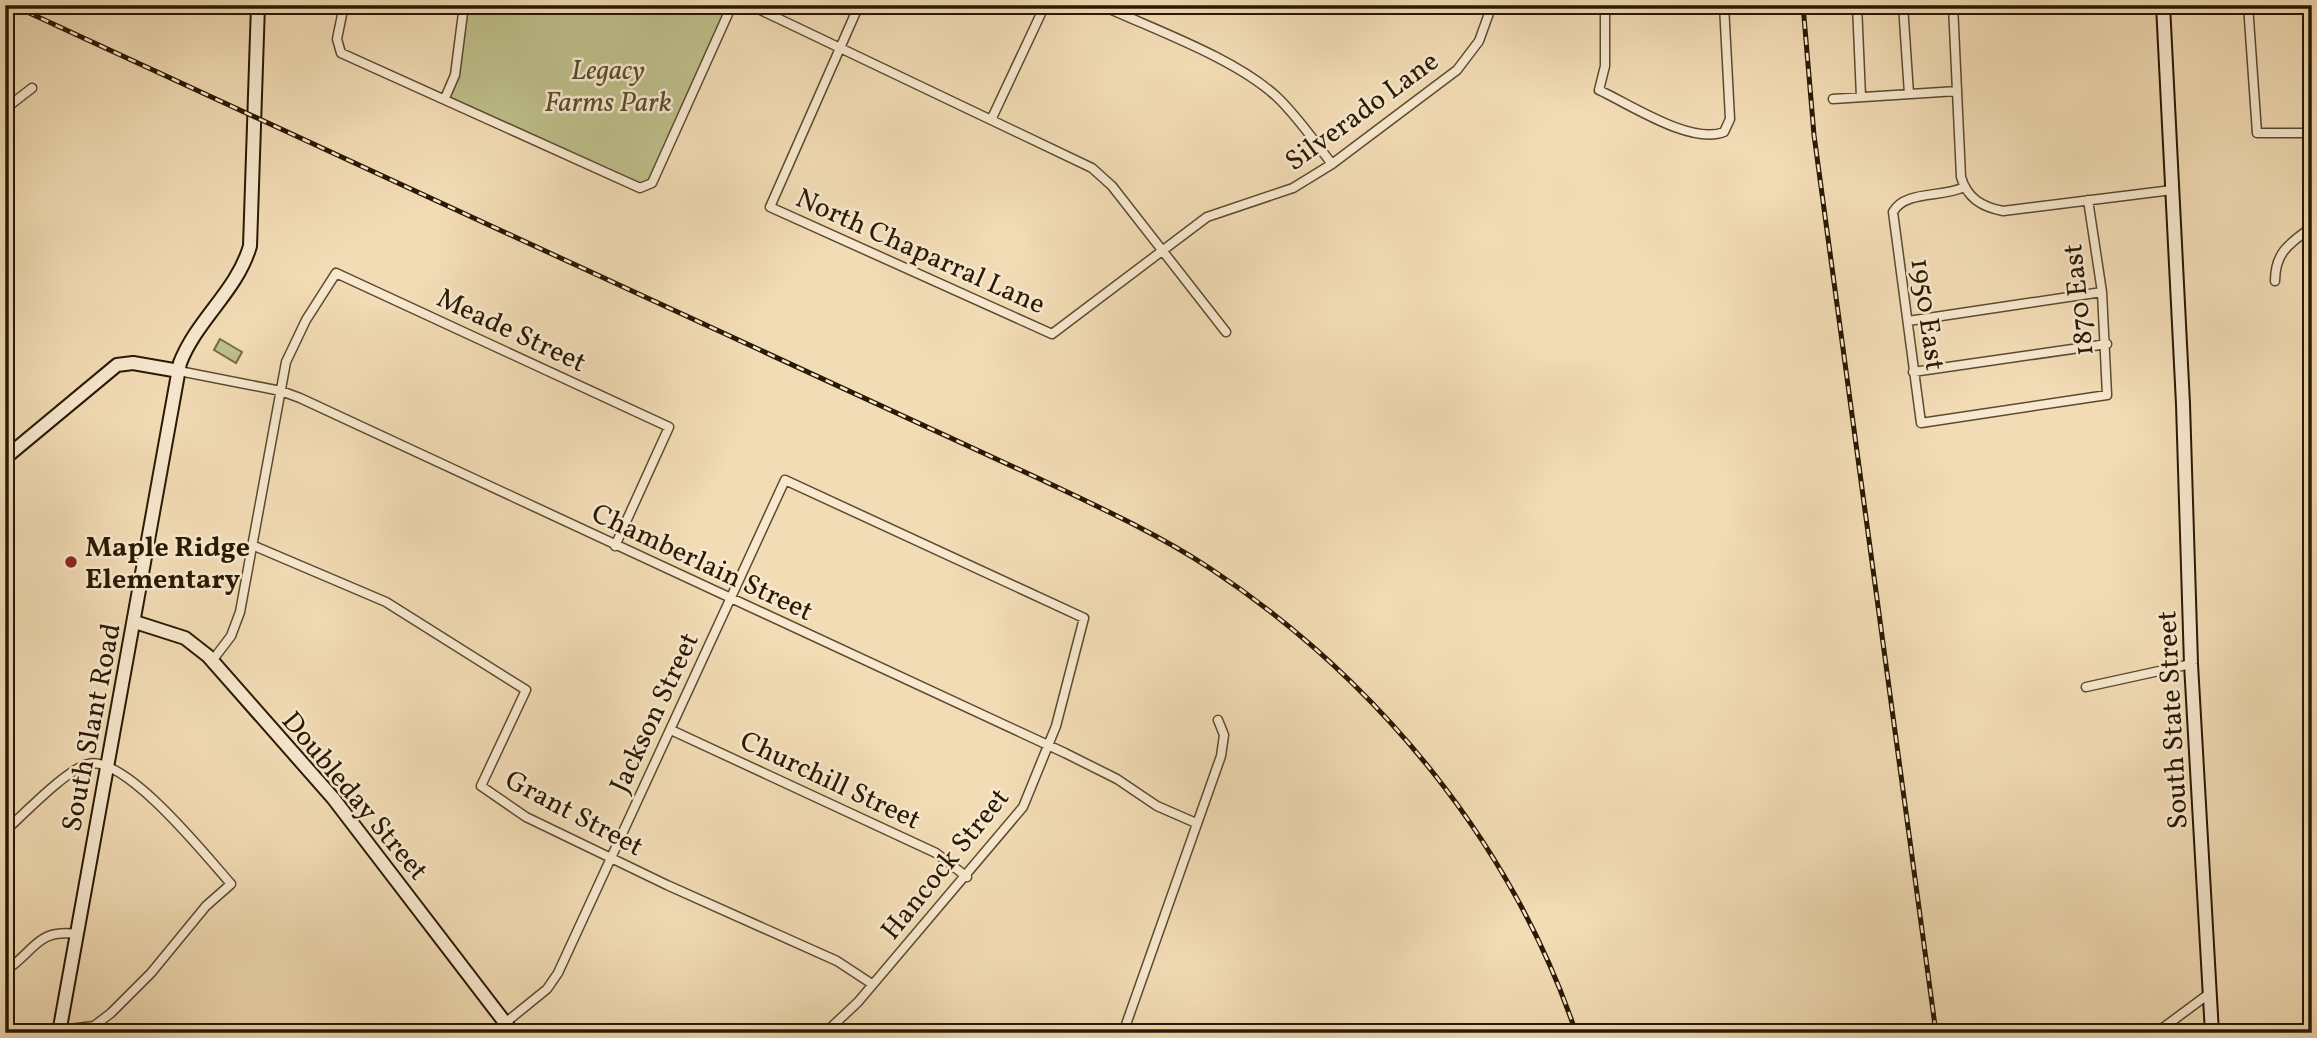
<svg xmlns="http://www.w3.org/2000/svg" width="2317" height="1038" font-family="Vollkorn,serif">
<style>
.green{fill:#bebf8b;stroke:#746c46;stroke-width:2}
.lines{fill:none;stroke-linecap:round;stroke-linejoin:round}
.street-casing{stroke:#5b4a2f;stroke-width:11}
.secondary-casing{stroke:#291902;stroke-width:16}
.street{stroke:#f7e8cf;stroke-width:8}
.secondary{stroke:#f7e8cf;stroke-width:12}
.rail-casing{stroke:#291902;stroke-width:5}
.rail{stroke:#f7e8cf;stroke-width:2.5;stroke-dasharray:8;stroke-linecap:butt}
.poi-dot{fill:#8f2418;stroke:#f7e8cf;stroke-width:2.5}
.labels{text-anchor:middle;stroke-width:5;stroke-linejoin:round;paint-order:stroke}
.park-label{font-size:28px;font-style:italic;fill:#564b2b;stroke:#f7e8cf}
.street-label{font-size:28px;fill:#291902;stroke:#f7e8cf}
.poi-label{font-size:28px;font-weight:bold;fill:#291902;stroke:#f7e8cf;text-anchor:start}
</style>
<rect width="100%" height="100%" fill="#f2dcb5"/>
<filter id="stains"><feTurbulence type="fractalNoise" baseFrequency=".00286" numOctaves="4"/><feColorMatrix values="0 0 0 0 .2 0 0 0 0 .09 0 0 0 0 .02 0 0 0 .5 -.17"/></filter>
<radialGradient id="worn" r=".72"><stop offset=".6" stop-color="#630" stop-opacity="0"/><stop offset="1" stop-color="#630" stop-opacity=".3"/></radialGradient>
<path class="green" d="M464,5H732L646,188L445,98L455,75Z
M220,339L242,352L236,363L214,350Z"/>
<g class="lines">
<defs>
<path id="street" d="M344,5L337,39L341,53L640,188L652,183L732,5
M750,5L1092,168L1112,186L1226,332
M859,5L770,207L1052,334L1207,217L1293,188L1332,164L1457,70L1479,41L1492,5
M1101,5C1155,30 1235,58 1277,97C1298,117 1314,141 1332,164
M1605,5V66L1599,90C1631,105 1691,145 1724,132L1730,119L1724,5
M1857,5L1861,97
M1903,5L1909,94
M1953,5L1961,177C1967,198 1982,207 2003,211L2172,190
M2248,5L2257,133H2312
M445,98L455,75L464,5
M1833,99L1957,91
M5,109L32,88
M992,118L1045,5
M1964,187C1943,198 1905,190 1893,212L1921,423L2107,395L2102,292L2088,200
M2275,281C2275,252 2290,243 2312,227
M1908,321L2102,292
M179,371L281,391L300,398L1065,753L1117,779L1157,806L1196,823
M1913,372L2107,344
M252,545L386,602L526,690L481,786L526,817L667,885L837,961L872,984
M212,661L231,636L240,612L286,362L306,320L336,273L669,427L615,546
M2086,687L2191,664
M671,730L936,853L967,877
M5,831C23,815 67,769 88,764C125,754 207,857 231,884L206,906L151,973L111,1013L94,1026L60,1030
M5,971C36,951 35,929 77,934
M505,1023L547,989L558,973L785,480L1084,618L1056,726L1023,807L858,1002L825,1033
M1123,1033L1221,756L1224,735L1218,720
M2156,1033L2210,993"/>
<path id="secondary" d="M2163,5L2183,404L2191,664L2212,1033
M5,458L117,365L133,363L179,371
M135,622L185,638L208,656L333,798L513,1033
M59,1033L180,363C197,319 237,291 250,246L258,5"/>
</defs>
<use href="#street" class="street-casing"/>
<use href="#secondary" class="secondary-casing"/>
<use href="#street" class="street"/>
<use href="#secondary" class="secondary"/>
<defs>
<path id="rail" d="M12,5L1042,480C1099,507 1158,534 1211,569C1377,679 1512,843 1576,1033
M1803,5L1814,135L1936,1033"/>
</defs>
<use href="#rail" class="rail-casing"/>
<use href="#rail" class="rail"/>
</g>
<circle class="poi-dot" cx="71" cy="562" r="7"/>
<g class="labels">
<g class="park-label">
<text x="608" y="79">Legacy<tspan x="608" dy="32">Farms Park</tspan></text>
</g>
<g class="street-label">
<text transform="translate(1361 110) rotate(-36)" y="10">Silverado Lane</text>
<text transform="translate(921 250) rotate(24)" y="10">North Chaparral Lane</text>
<text transform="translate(2077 300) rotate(-96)" y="10">1870 East</text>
<text transform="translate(1929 314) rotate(82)" y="10">1950 East</text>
<text transform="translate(512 329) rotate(25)" y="10">Meade Street</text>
<text transform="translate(703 561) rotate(25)" y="10">Chamberlain Street</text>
<text transform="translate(653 712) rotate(-65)" y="10">Jackson Street</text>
<text transform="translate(2171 720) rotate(-93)" y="10">South State Street</text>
<text transform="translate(90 727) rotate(-79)" y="10">South Slant Road</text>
<text transform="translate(831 779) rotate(25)" y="10">Churchill Street</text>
<text transform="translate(356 795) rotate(50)" y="10">Doubleday Street</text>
<text transform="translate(575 812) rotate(28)" y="10">Grant Street</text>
<text transform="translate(944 863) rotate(-51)" y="10">Hancock Street</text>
</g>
<g class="poi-label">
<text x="85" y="556">Maple Ridge<tspan x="85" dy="32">Elementary</tspan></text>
</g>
</g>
<rect width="2317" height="1038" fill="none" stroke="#f2dcb5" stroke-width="28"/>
<rect x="7" y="7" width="2303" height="1024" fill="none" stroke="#291902" stroke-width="3.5"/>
<rect x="14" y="14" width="2289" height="1010" fill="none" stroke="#291902" stroke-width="2"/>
<rect width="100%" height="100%" filter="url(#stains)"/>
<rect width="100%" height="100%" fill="url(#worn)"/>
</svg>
